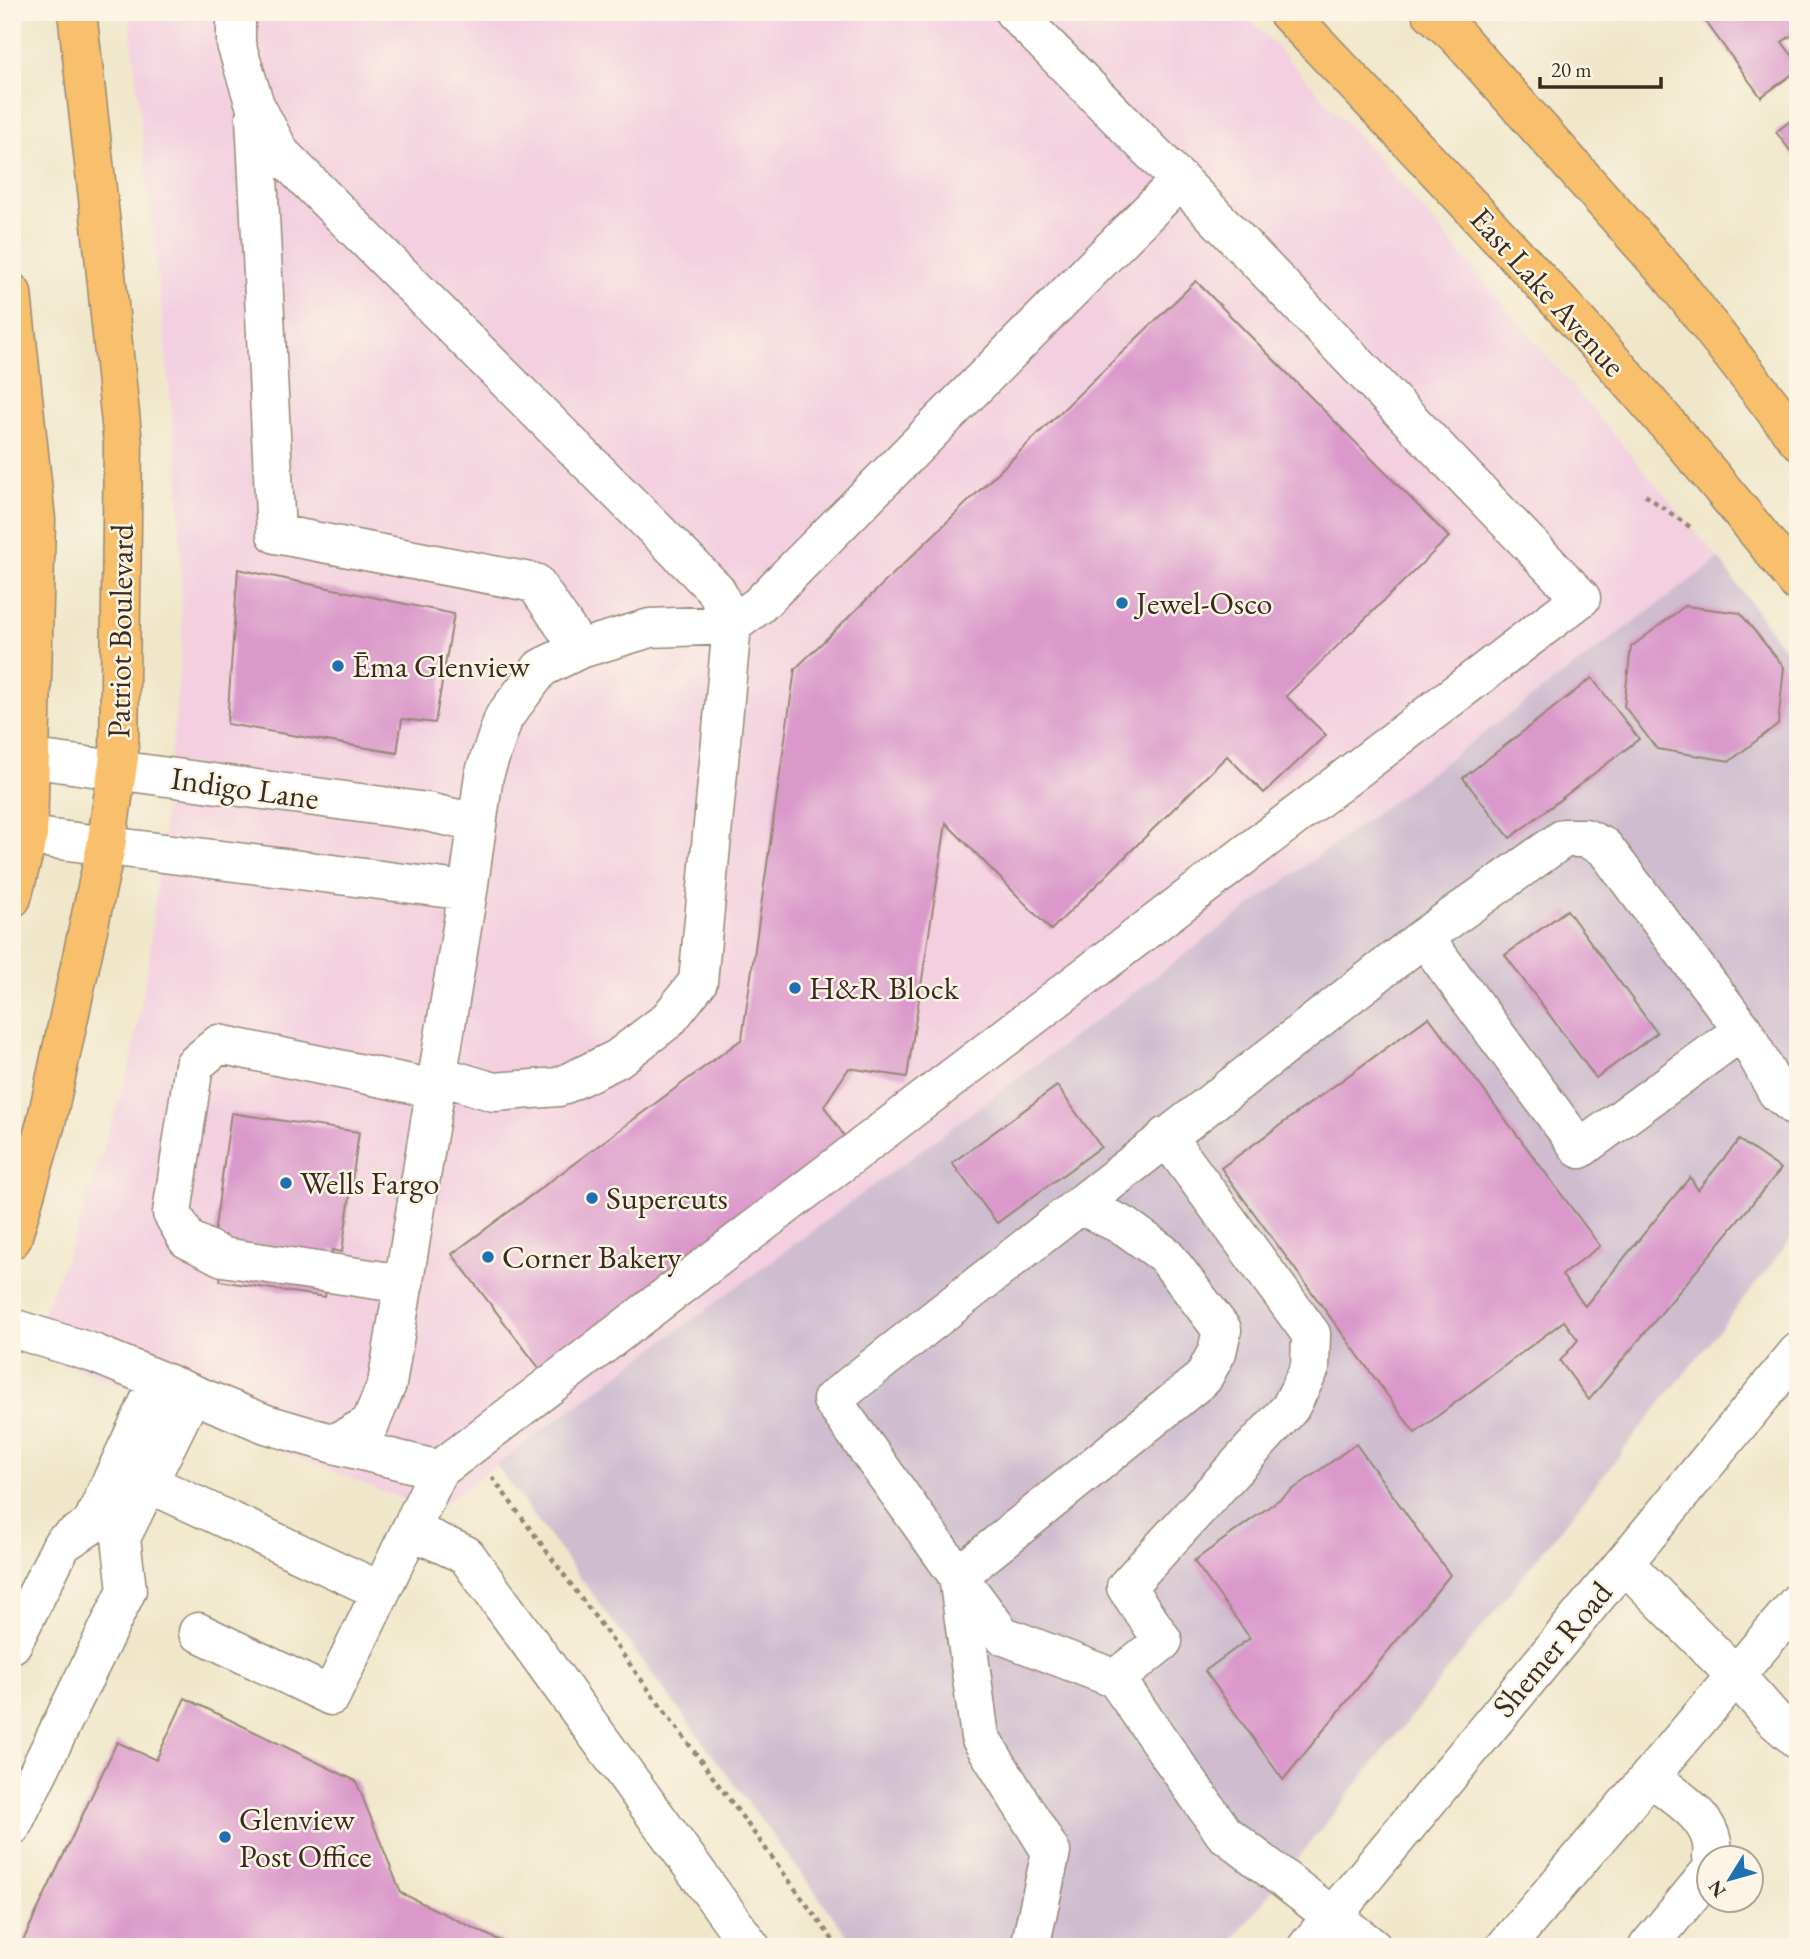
<svg xmlns="http://www.w3.org/2000/svg" width="1810" height="1959" font-family="'EB Garamond',serif">
<style>
.built{fill:#f3cfe0}
.industrial{fill:#cfbdcf}
.building{fill:#da98cb}
.lines{fill:none;stroke-linecap:round;stroke-linejoin:round}
.minor-casing{stroke:#968874;stroke-width:41}
.major-casing{stroke:#968874;stroke-width:41}
.path{stroke:#968874;stroke-width:4.5;stroke-dasharray:5 5;stroke-linecap:butt}
.minor{stroke:#fff;stroke-width:38}
.major{stroke:#f8bf6c;stroke-width:38}
.poi-dot{fill:#1f6fb2;stroke:#fcf5e5;stroke-width:2.5}
.labels{text-anchor:middle;stroke-width:5;stroke-linejoin:round;paint-order:stroke}
.street-label{font-size:32px;fill:#3b2a1e;stroke:#fcf5e5}
.poi-label{font-size:32px;fill:#3b2a1e;stroke:#fcf5e5;text-anchor:start}
</style>
<rect width="100%" height="100%" fill="#fcf5e5"/>
<filter id="ink" filterUnits="userSpaceOnUse"><feTurbulence type="fractalNoise" baseFrequency=".0143" numOctaves="2"/><feDisplacementMap in="SourceGraphic" scale="14" xChannelSelector="R" yChannelSelector="G"/><feConvolveMatrix kernelMatrix="1 2 1 2 8 2 1 2 1" color-interpolation-filters="sRGB"/></filter>
<filter id="wash" filterUnits="userSpaceOnUse"><feTurbulence type="fractalNoise" baseFrequency=".00686" numOctaves="4" result="noise"/><feDisplacementMap in="SourceGraphic" scale="28" xChannelSelector="R" yChannelSelector="G"/><feGaussianBlur stdDeviation="1.57" result="paint"/><feColorMatrix in="noise" values="0 0 0 0 0 0 0 0 0 0 0 0 0 0 0 0 0 1.4 0 .05"/><feComposite in="paint" operator="in"/></filter>
<g filter="url(#wash)">
<rect width="100%" height="100%" fill="#f0e7ca"/>
<path class="built" d="M129,12H1244L1385,165L1719,559L433,1512L28,1348L77,1231L131,1062L149,958L182,650L179,476Z"/>
<path class="industrial" d="M1719,559L1798,669V1231L1227,1947H856L496,1465Z"/>
<g id="blocks">
<path class="building" d="M1711,12H1798V31L1782,42L1798,63V70L1761,97L1703,18Z
M1798,115V161L1776,132Z
M1196,281L1449,537L1286,696L1326,735L1264,793L1227,756L1051,930L946,823L907,1077L849,1068L824,1106L847,1140L543,1373L452,1254L742,1039L795,669Z
M238,569L454,614L435,723L402,719L397,753L227,724Z
M1685,606L1740,613L1784,667L1778,724L1730,761L1657,749L1624,706L1631,647Z
M1592,678L1639,739L1510,838L1463,778Z
M1567,910L1657,1033L1596,1078L1505,955Z
M1429,1017L1600,1246L1562,1275L1585,1306L1690,1177L1698,1190L1739,1140L1781,1169L1589,1400L1560,1361L1578,1340L1564,1321L1415,1433L1221,1168Z
M1057,1086L1101,1147L997,1223L952,1163Z
M231,1113L359,1132L342,1252L332,1250L325,1297L220,1281L226,1236L214,1234Z
M1356,1444L1450,1575L1283,1780L1205,1671L1250,1638L1194,1561Z
M185,1698L356,1781L401,1893L513,1947H20L117,1742L156,1760Z"/>
</g>
</g>
<g filter="url(#ink)">
<use href="#blocks" fill-opacity="0" stroke="#968874" stroke-width="2"/>
<g class="lines">
<defs>
<path id="minor" d="M236,12V44L255,105L281,154L716,590L732,625L698,982L668,1020L617,1059L559,1087L494,1092L438,1075
M255,117L276,534L535,583L580,649
M12,756L427,812L477,823
M12,834L468,891
M1424,937L1564,838H1585L1604,847L1743,1030
M1080,1205L1424,937L1580,1149L1743,1030L1777,1092L1798,1109
M404,1284L223,1257L187,1239L172,1213L194,1065L219,1044L435,1089
M12,1328L93,1353L266,1424L334,1444L370,1424L387,1384L468,891L484,775L504,717L541,668L580,649L650,628L732,625L759,605L1180,180
M334,1444L439,1470L1581,598L1206,207L1014,12
M148,1483L381,1591
M411,1530L466,1555L751,1947
M1624,1563L1736,1676L1776,1721L1798,1740
M198,1632L331,1696L439,1470
M12,1644L62,1544L91,1525L159,1380
M1115,1679L1163,1641L1126,1587L1290,1408L1310,1368L1311,1334L1166,1136
M1650,1776C1675,1797 1718,1820 1712,1857
M12,1826L127,1590L121,1538L192,1394
M1030,1947L1051,1852L980,1737L958,1576L832,1400L1080,1205L1126,1227L1165,1255L1222,1330L1217,1352L1203,1378L958,1576L1002,1635L1116,1679L1224,1833L1372,1947
M1307,1947L1798,1352
M1505,1947L1798,1602
M1648,1947L1708,1874"/>
<path id="major" d="M1287,12C1463,197 1641,382 1798,583
M1431,12L1457,36L1673,279L1798,440
M12,293L36,520L28,836L12,898
M12,1239L46,1123L106,846L119,757L123,444L101,225L77,12"/>
</defs>
<use href="#minor" class="minor-casing"/>
<use href="#major" class="major-casing"/>
<path class="path" d="M1645,495L1693,529
M492,1477L838,1947"/>
<use href="#minor" class="minor"/>
<use href="#major" class="major"/>
</g>
</g>
<g class="poi-dot">
<circle cx="1122" cy="603" r="7"/>
<circle cx="338" cy="666" r="7"/>
<circle cx="795" cy="988" r="7"/>
<circle cx="286" cy="1183" r="7"/>
<circle cx="592" cy="1198" r="7"/>
<circle cx="488" cy="1257" r="7"/>
<circle cx="225" cy="1837" r="7"/>
</g>
<g class="labels">
<g class="street-label">
<text transform="translate(1548 292) rotate(48)" y="11">East Lake Avenue</text>
<text transform="translate(120 631) rotate(-89)" y="11">Patriot Boulevard</text>
<text transform="translate(245 788) rotate(8)" y="11">Indigo Lane</text>
<text transform="translate(1552 1649) rotate(-50)" y="11">Shemer Road</text>
</g>
<g class="poi-label">
<text x="1136" y="614">Jewel-Osco</text>
<text x="352" y="677">Ēma Glenview</text>
<text x="809" y="999">H&amp;R Block</text>
<text x="300" y="1194">Wells Fargo</text>
<text x="606" y="1209">Supercuts</text>
<text x="502" y="1268">Corner Bakery</text>
<text x="239" y="1830">Glenview<tspan x="239" dy="37">Post Office</tspan></text>
</g>
</g>
<rect width="1810" height="1959" fill="none" stroke="#fcf5e5" stroke-width="42"/>
<g transform="translate(1730 1879) rotate(233)"><circle r="33" fill="#fcf5e5" stroke="#afa495" stroke-width="2"/>
<path d="M0-5L12 26L0 18L-12 26Z" fill="#1f6fb2"/>
<text y="-10" font-size="19" font-weight="bold" text-anchor="middle" fill="#3b2a1e">N</text>
</g>
<path d="M1540 77v10h121v-10" fill="none" stroke="#3b2a1e" stroke-width="3.5"/>
<text x="1551" y="77" font-size="21" fill="#3b2a1e" stroke="#fcf5e5" stroke-width="5" paint-order="stroke">20 m</text>
</svg>
